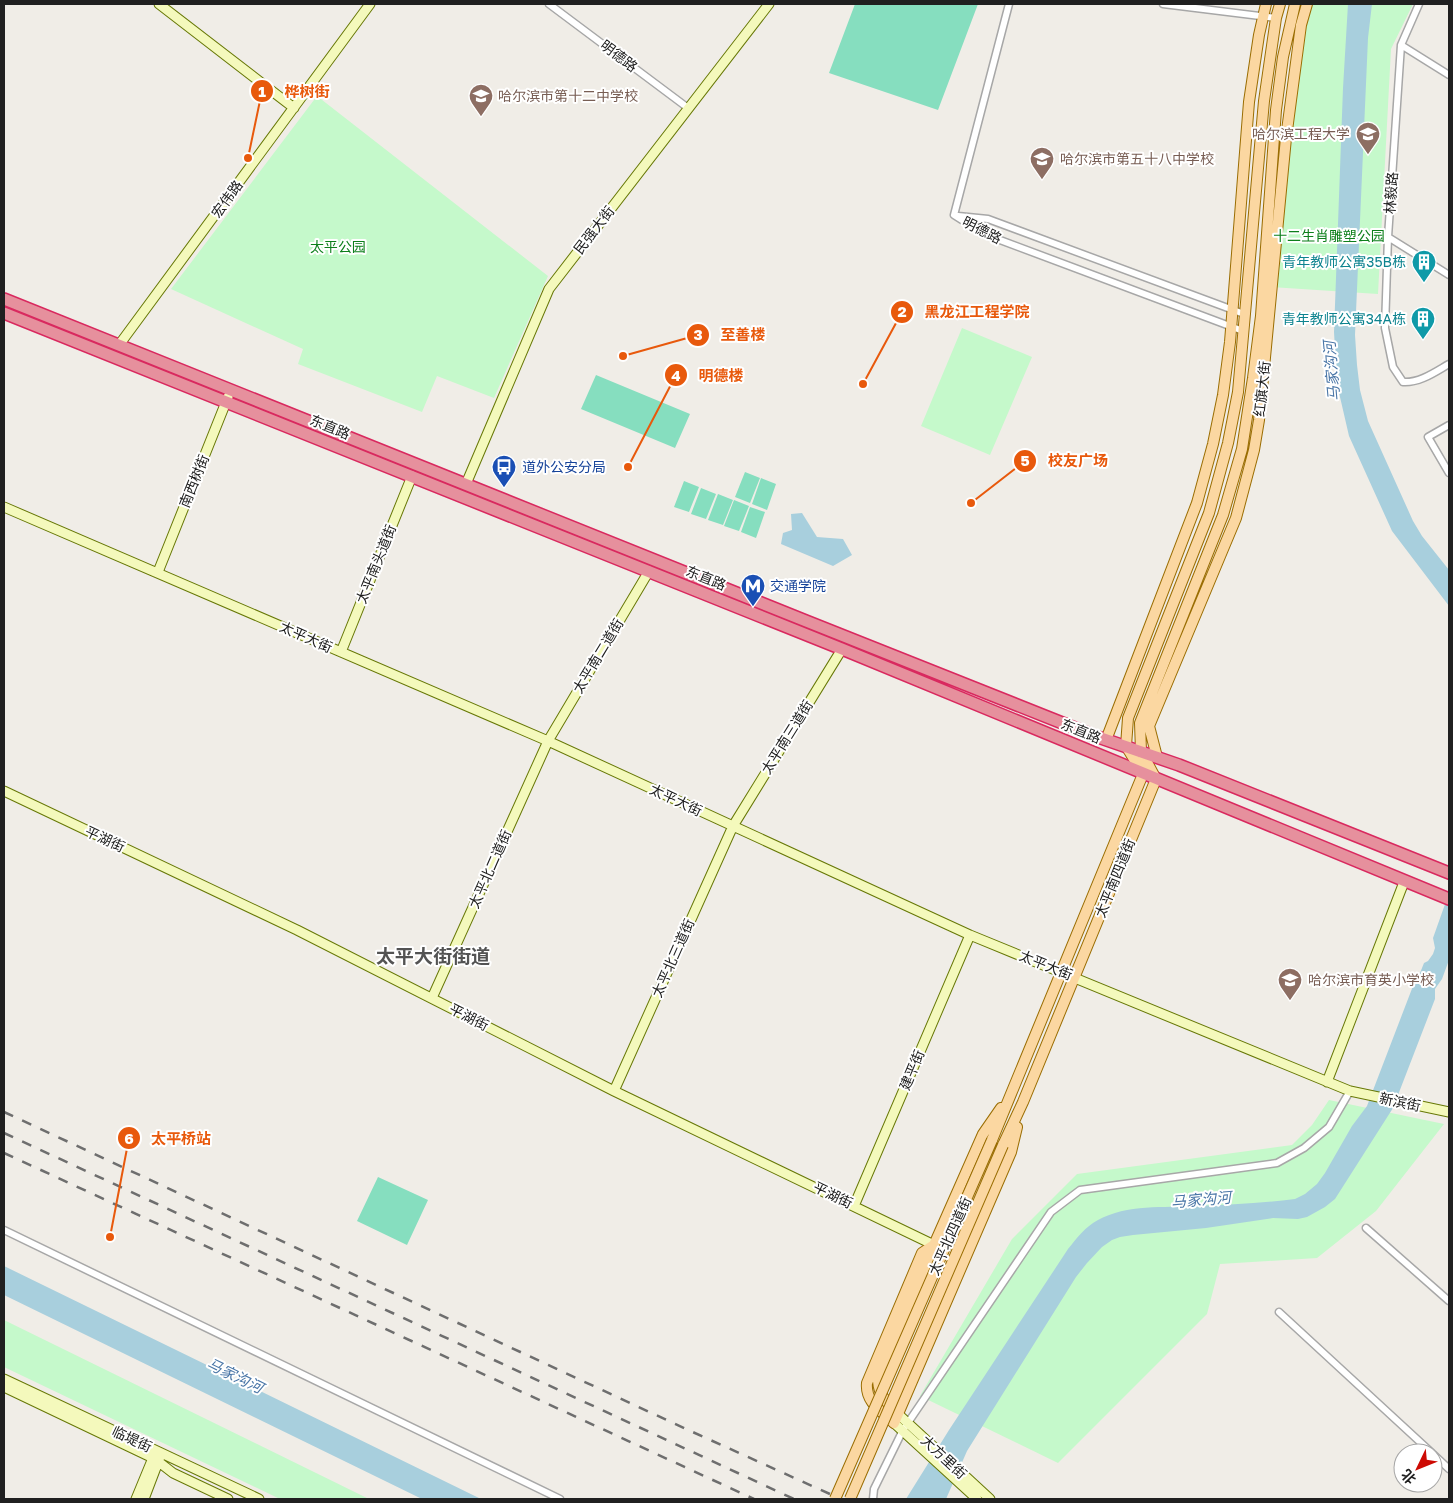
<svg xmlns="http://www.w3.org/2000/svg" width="1453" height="1503" font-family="'Golos Text','Noto Sans SC',sans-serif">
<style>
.park{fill:#c5f9cb}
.pitch{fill:#86debf}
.water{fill:#a8cfdd}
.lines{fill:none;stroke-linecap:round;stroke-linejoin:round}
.street-casing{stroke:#a7a7a7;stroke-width:9}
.secondary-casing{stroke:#677806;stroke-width:11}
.primary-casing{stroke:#9a6d02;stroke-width:12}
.highway-casing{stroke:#d9295f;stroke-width:14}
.street{stroke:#fff;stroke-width:6}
.secondary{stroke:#f4f9bc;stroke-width:9}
.primary{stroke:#fbd7a1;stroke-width:10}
.highway{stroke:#e6909d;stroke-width:11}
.rail{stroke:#6e6e6e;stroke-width:2.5;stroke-dasharray:10 10;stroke-linecap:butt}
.primary-bridge-casing{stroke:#9a6d02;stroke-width:12;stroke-linecap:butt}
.primary-bridge{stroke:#fbd7a1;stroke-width:10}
.labels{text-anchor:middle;stroke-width:4;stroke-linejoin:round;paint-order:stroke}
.street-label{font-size:14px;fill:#202020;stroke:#fff}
.education-label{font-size:14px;fill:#785e54;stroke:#fff;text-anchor:start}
.park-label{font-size:14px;fill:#0d7f1b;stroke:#fff}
.culture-label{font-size:14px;fill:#0d838f;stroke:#fff;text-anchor:end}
.transit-label{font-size:14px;fill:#164399;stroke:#fff;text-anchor:start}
.water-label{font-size:15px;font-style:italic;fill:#4a76a7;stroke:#fff}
.district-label{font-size:19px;font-weight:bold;fill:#535353;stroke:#fff}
.leader{fill:none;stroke:#e8590c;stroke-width:2}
.callout-dot{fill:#e8590c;stroke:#fff;stroke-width:2}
.mark-label{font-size:15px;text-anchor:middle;font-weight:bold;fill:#fff}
.callout-label{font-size:15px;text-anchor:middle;font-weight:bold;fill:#e8590c;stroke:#fff;stroke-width:4;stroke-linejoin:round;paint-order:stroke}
</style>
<rect width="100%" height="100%" fill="#f0ede7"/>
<path class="park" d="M1307,4H1413L1391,49L1378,294L1271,287Z
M317,96L548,276L494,398L437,376L422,412L298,364L303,349L171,289Z
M962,328L1032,357L990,455L921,426Z
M1329,1100L1444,1124L1376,1211L1317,1258L1220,1264L1207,1314L1058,1463L920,1396L1012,1239L1077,1174L1292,1145L1312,1125Z
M4,1320L369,1499H280L4,1367Z"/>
<path class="pitch" d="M855,4H978L938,110L829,73Z
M596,375L690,414L675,448L581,409Z
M745,472L760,478L750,503L735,497Z
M761,478L776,484L767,510L752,504Z
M684,481L699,487L689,512L674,507Z
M701,488L716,494L706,519L691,514Z
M718,494L733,500L723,525L708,520Z
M734,500L749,506L739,531L724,526Z
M750,507L765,512L756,538L741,532Z
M378,1177L428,1200L407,1245L357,1221Z"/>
<path class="water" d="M1348,4H1372L1368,38L1355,335L1357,365L1360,390L1368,421L1413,521L1422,536L1449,570V606L1392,531L1349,436L1337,384L1334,332L1343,88Z
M802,513L817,537L843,539L852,555L833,566L781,544L783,533L792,530L791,514Z
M1449,893V960L1442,979L1435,989V999L1393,1108L1335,1199L1325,1207L1307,1217L1298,1219L1273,1218L1206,1228L1133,1235L1120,1237L1112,1240L1102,1247L1087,1263L1076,1277L967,1451L946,1499H906L949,1430L1068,1249C1077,1238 1085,1227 1098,1220C1127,1204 1164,1208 1196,1206C1229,1205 1263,1203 1295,1199L1305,1194L1317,1184L1325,1173L1352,1126L1367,1106L1418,973H1420L1424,963L1428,961L1433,954L1435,948L1433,938Z
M4,1266L481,1499H422L4,1295Z"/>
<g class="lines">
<defs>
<path id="street" d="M549,4L688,108
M1163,4L1276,18
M1419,4L1401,45L1388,237L1385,328L1393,367L1403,382C1420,383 1435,372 1449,364
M1401,45L1449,75
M954,215L984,234L1243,331
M954,215L1009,4
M958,216L988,219L1244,314
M1388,237L1449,275
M1449,425L1428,437L1449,473
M1366,1228L1449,1301
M4,1230L560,1499
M1279,1312L1432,1453
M1433,1454L1449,1469
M873,1499L874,1489L903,1430L1051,1212L1080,1190L1277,1163L1304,1148L1329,1127L1350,1091"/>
<path id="secondary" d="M159,4L294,108
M119,345L370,4
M466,484L549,289L769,4
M4,507L548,741L970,935L1350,1091L1449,1112
M158,572L228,397
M341,652L412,476
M4,791L297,930L614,1091L934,1245
M432,998L548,741L649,571
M1327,1082L1404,882
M614,1091L733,826L842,649
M854,1206L970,935
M4,1379L259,1499
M4,1387L155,1459L173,1473L228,1499
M898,1414L990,1499
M894,1423L977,1499
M136,1499L155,1453
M144,1499L160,1457"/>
<path id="primary" d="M1106,740L1197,503L1213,444L1223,395L1230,342L1249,102L1259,35L1266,4
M1157,757L1149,726L1236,518L1254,450L1259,420L1286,138L1301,25L1307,4
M1001,1108L983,1134L934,1245L922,1253L867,1383C865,1402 881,1411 894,1423L1011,1152L1017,1127
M992,1140L1143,774L1126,746L1128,718L1209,513L1228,443L1238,392L1264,101L1276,18L1280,4
M1003,1145L1023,1102L1156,779L1141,751L1140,723L1223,515L1242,449L1253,378L1261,316L1276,110L1283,57L1295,4
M896,1411C886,1402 879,1395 878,1381L934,1245"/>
<path id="highway" d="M4,299L806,621L1095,736L1179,765L1449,873
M4,313L842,649L1449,899"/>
</defs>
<use href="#street" class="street-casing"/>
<use href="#secondary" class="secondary-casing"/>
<use href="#primary" class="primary-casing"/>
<use href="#highway" class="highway-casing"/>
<use href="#street" class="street"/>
<use href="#secondary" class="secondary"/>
<use href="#primary" class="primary"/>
<use href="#highway" class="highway"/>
<path class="rail" d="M4,1112L686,1429L841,1499
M4,1133L794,1499
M4,1153L754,1499"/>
<defs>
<path id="primary-bridge" d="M835,1499L992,1140
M850,1499L1003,1145"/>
</defs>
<use href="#primary-bridge" class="primary-bridge-casing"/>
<use href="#primary-bridge" class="primary-bridge"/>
</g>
<defs>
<symbol id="school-pin" viewBox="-11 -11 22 30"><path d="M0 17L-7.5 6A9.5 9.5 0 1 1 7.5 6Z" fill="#8d6e63" stroke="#fff"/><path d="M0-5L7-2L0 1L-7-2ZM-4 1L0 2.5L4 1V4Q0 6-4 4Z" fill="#fff"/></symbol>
<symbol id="university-pin" viewBox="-11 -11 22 30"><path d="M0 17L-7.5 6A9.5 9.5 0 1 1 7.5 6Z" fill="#8d6e63" stroke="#fff"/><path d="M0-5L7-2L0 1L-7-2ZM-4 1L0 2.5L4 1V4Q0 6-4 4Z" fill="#fff"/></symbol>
<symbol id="building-pin" viewBox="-11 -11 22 30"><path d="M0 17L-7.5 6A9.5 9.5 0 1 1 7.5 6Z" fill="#0f9aa8" stroke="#fff"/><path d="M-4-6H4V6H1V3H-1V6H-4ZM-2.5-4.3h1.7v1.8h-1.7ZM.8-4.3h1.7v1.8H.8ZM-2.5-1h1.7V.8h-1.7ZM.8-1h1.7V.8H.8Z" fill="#fff"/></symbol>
<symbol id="bus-pin" viewBox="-11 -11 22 30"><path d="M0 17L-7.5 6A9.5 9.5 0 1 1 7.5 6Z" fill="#1a4fb4" stroke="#fff"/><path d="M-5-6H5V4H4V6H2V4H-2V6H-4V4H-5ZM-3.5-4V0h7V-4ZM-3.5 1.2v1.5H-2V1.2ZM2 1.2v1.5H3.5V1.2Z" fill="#fff"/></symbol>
<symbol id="metro-pin" viewBox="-11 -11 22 30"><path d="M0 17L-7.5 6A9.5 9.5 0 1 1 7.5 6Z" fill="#1a4fb4" stroke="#fff"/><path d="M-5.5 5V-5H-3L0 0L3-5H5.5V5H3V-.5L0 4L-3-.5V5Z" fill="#fff"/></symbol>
</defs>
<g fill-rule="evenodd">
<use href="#school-pin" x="467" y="82" width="28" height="38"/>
<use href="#university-pin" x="1354" y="120" width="28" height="38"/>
<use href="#school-pin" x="1028" y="145" width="28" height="38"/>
<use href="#building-pin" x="1410" y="248" width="28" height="38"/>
<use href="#building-pin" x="1409" y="305" width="28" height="38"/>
<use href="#bus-pin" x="490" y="453" width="28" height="38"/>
<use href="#metro-pin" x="739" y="572" width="28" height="38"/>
<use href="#school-pin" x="1276" y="966" width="28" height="38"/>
</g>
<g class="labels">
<g class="street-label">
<text transform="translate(619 56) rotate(37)" y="5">明德路</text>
<text transform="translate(1391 193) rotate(-86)" y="5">林毅路</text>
<text transform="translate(227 199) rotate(-54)" y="5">宏伟路</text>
<text transform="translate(594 230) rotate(-52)" y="5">民强大街</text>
<text transform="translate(982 230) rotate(27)" y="5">明德路</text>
<text transform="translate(1262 389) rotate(-84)" y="5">红旗大街</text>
<text transform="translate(330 427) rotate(22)" y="5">东直路</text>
<text transform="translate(194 481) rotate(-68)" y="5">南西树街</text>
<text transform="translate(376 564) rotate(-68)" y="5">太平南头道街</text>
<text transform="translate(706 578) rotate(22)" y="5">东直路</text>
<text transform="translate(306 637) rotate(24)" y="5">太平大街</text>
<text transform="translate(598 656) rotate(-59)" y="5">太平南二道街</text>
<text transform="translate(1081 731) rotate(22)" y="5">东直路</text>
<text transform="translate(787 737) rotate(-58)" y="5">太平南三道街</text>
<text transform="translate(676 800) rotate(25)" y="5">太平大街</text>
<text transform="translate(105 839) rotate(25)" y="5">平湖街</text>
<text transform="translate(490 869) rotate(-66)" y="5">太平北二道街</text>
<text transform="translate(1115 878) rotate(-68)" y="5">太平南四道街</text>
<text transform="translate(673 958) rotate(-66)" y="5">太平北三道街</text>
<text transform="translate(1046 965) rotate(22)" y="5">太平大街</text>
<text transform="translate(469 1017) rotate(27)" y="5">平湖街</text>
<text transform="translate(912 1070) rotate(-67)" y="5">建平街</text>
<text transform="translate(1400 1102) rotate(12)" y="5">新滨街</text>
<text transform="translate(833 1195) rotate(26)" y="5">平湖街</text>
<text transform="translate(950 1236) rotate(-66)" y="5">太平北四道街</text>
<text transform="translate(132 1439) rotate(25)" y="5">临堤街</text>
<text transform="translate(944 1457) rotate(43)" y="5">大方里街</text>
</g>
<g class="education-label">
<text x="498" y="101">哈尔滨市第十二中学校</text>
<text x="1350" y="139" text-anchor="end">哈尔滨工程大学</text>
<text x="1060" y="164">哈尔滨市第五十八中学校</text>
<text x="1308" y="985">哈尔滨市育英小学校</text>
</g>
<g class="park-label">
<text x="1329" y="241">十二生肖雕塑公园</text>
<text x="338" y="252">太平公园</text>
</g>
<g class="culture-label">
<text x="1406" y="267">青年教师公寓35B栋</text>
<text x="1406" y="324">青年教师公寓34A栋</text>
</g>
<g class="transit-label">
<text x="522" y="472">道外公安分局</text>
<text x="770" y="591">交通学院</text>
</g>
<g class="water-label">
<text transform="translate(1332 371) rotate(-95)" y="5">马家沟河</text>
<text transform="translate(1201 1200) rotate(-5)" y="5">马家沟河</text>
<text transform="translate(235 1376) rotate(26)" y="5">马家沟河</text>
</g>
<g class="district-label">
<text x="433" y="963">太平大街街道</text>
</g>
</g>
<path class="leader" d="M248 158L262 91M863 384L902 312M623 356L698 335M628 467L676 375M971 503L1025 461M110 1237L129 1138"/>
<g class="callout-dot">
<circle cx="248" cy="158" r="5"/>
<circle cx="863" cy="384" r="5"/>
<circle cx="623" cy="356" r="5"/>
<circle cx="628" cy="467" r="5"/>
<circle cx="971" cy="503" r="5"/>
<circle cx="110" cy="1237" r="5"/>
<circle cx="262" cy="91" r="12"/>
<circle cx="902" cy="312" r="12"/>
<circle cx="698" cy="335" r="12"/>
<circle cx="676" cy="375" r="12"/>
<circle cx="1025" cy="461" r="12"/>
<circle cx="129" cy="1138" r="12"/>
</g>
<g class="mark-label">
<text x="262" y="97">1</text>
<text x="902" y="317">2</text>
<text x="698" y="340">3</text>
<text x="676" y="381">4</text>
<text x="1025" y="466">5</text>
<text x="129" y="1144">6</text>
</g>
<g class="callout-label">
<text x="307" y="97">桦树街</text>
<text x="977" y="317">黑龙江工程学院</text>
<text x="743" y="340">至善楼</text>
<text x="721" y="381">明德楼</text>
<text x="1078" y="466">校友广场</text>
<text x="181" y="1144">太平桥站</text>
</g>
<rect width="1453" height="1503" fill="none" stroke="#202020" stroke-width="10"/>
<g transform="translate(1418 1468) rotate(227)"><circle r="24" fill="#ffffff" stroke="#a6a6a6"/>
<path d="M0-4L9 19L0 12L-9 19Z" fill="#cd0a03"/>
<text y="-8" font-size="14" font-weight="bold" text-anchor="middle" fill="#202020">北</text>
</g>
</svg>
